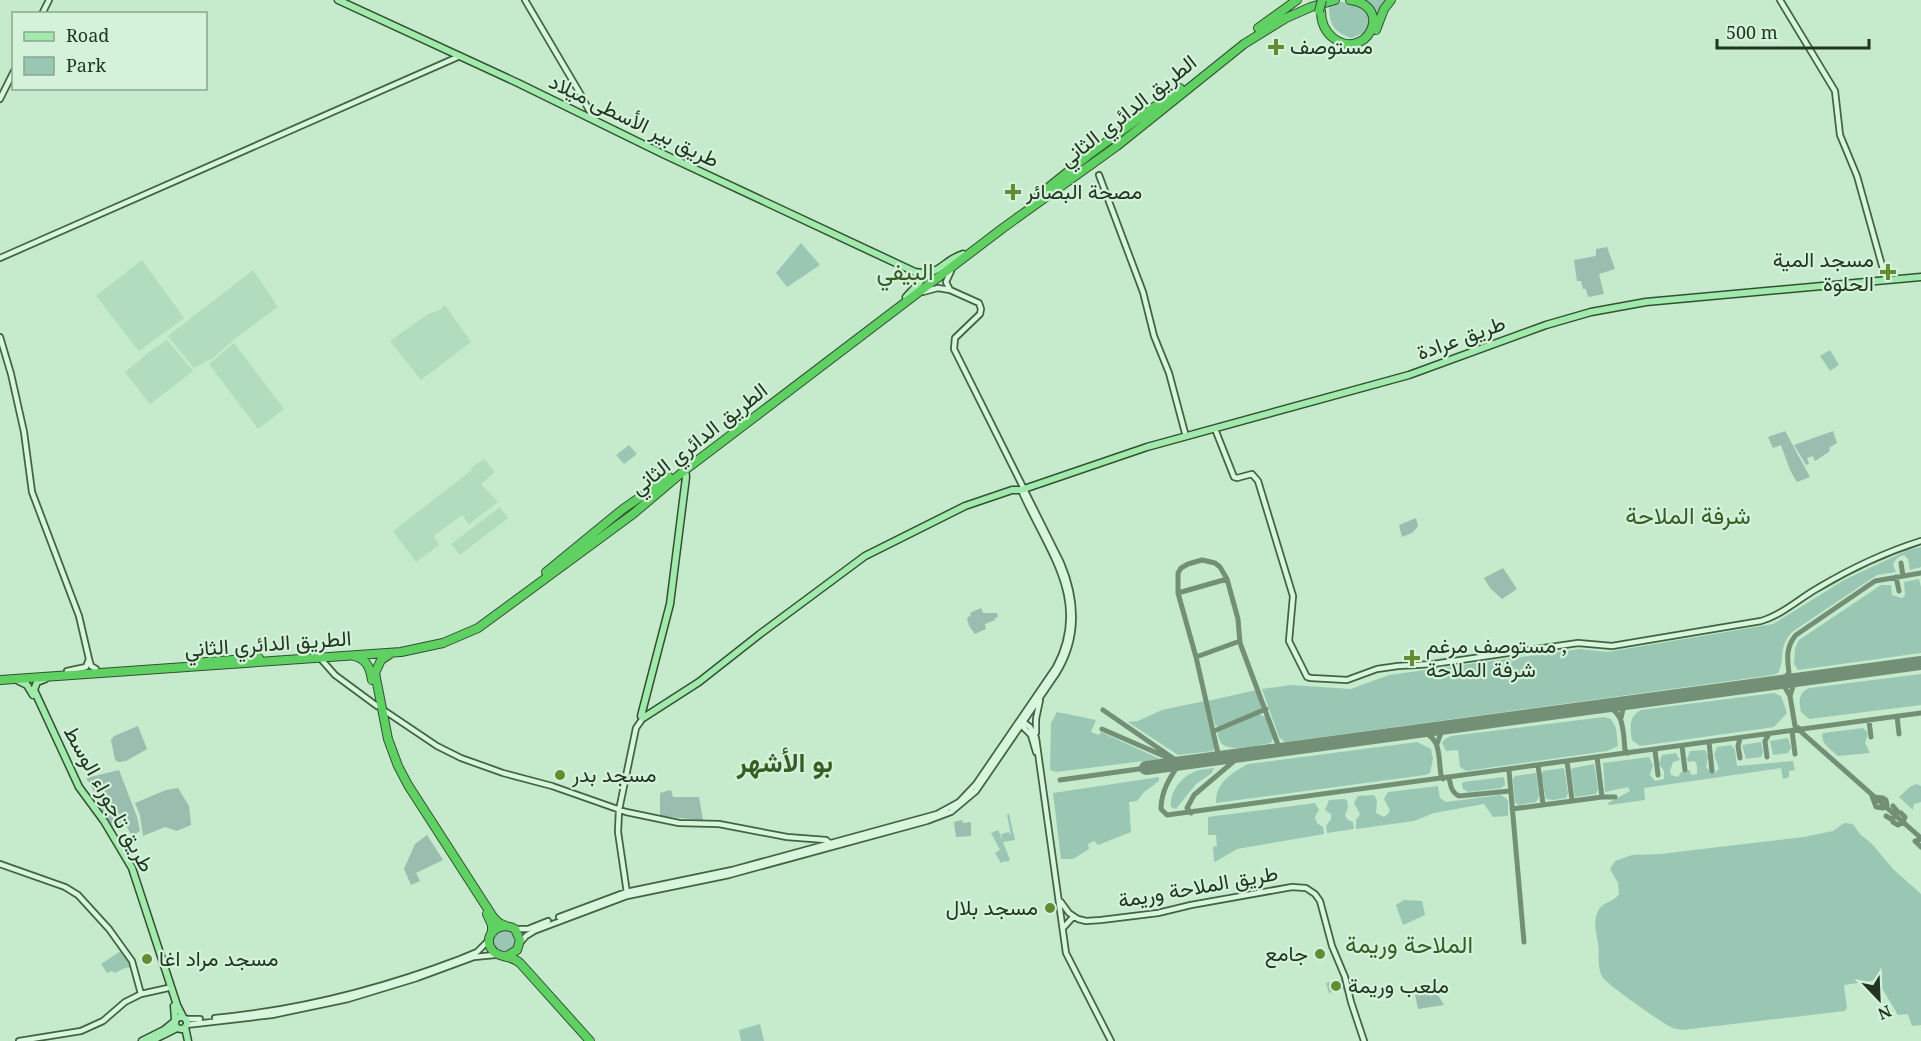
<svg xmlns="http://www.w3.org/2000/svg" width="1921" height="1041" font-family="'Noto Serif',Vazirmatn,serif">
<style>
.farmland{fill:#b1dcbe}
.green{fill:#9ac7b4}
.cemetery{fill:#99bdae}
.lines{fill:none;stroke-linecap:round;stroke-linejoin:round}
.taxiway{stroke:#739076;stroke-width:5}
.runway{stroke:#739076;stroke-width:14}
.secondary-casing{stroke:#416540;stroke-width:8}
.primary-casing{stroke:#335131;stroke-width:9}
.highway-casing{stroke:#335131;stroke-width:10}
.secondary{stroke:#d8f5dd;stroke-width:4.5}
.primary{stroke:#a1e9ac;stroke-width:6}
.highway{stroke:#5ed162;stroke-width:8}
.highway-bridge-casing{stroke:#335131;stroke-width:10;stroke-linecap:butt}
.highway-bridge{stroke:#5ed162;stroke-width:8}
.poi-dot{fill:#638c33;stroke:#d4f2da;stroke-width:2}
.labels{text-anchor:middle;stroke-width:4.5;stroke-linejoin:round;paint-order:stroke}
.poi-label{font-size:21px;fill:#213520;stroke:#d4f2da;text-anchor:start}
.street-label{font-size:21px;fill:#213520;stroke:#d4f2da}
.quarter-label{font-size:24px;fill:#365d23;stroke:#d4f2da}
.district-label{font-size:27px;font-weight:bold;fill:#365d23;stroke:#d4f2da}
</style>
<rect width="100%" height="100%" fill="#c5eacc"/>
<path class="farmland" d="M142,260L184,318L139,351L96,296Z
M253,270L278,307L237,337L213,358L194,368L168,336Z
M445,305L471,342L421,380L390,341L428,314L440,310Z
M167,340L193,371L150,404L125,372L148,353Z
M234,343L284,409L258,429L209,364Z
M484,459L495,472L481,484L498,502L469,524L462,515L434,536L439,545L416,562L393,531L472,470L471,468Z
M500,507L508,518L460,555L451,544Z"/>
<path class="green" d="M1356,0H1390L1375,21Z
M1341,2L1361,4C1369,13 1374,22 1364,33L1351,38C1333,32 1329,23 1329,5Z
M801,243L820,265L787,287L776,273Z
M1830,350L1839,365L1830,371L1820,356Z
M629,445L637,454L624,464L616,455Z
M1921,547V567L1910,570L1908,559L1904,555C1898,557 1895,559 1893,565L1896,572L1877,575L1792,632C1777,649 1786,658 1778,673L1773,675L1285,742L1279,737L1262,689L1291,685L1351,689L1389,675L1580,649L1607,652L1773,624L1844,580L1908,550Z
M1919,579L1921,587V653L1798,670L1794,664L1795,648L1799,640L1881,585H1891L1892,595L1902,598L1905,596L1904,582Z
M1921,674V705L1809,719L1801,712C1799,701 1798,693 1809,688Z
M1256,690L1262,704L1260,710L1220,727L1215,725L1208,701Z
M1774,693L1781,696L1787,713L1774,727L1640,746L1632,740C1630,728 1628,717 1641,710Z
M1205,701L1215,747L1213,751L1178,755L1128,722L1138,721L1162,710Z
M1057,712L1096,720L1091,732L1099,735L1101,732L1160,759L1056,772L1050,770L1051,723Z
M1259,714L1267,718L1274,737L1271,743C1255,745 1217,758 1218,732Z
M1604,717L1611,719L1616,728L1618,746L1607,751L1466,771L1460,767L1458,750L1446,751L1442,743L1445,739L1451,736Z
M1863,728L1868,733L1865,743L1870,753L1838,756C1832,750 1819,743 1823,733Z
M1788,738L1791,748L1788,753L1773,755L1770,741Z
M1417,742L1431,749L1433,759L1430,773L1425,775L1216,803C1215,783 1233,772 1248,764Z
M1761,742L1763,752L1761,757L1746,759L1742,745Z
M1731,745L1735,750L1737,766L1793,761L1795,770L1789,771V777L1783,779L1781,768L1644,788L1645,800L1609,805L1608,803L1630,791L1628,787L1605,792L1603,763L1649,757L1653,765L1650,775L1655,781L1664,779V771L1659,764L1662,755L1676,753L1680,760L1673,762L1670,771L1671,775L1678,777L1681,772L1690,770L1691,775L1697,774V766L1695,761L1688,762L1687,759L1690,751L1705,750L1708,756L1706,767L1711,773L1716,772L1719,768L1714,755L1717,747Z
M1594,764L1598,789L1596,794L1575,797L1571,770L1573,768Z
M1214,768L1212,773L1196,784L1176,809L1171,807C1169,793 1181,777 1194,772C1200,769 1208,769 1214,768Z
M1564,768L1568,793L1566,798L1553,800L1546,799L1541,774L1543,771Z
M1536,773L1539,797L1536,802L1518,805L1515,802L1513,779L1515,776Z
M1159,777V781L1144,792L1137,801L1129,802L1131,832L1098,845L1094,841L1088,844L1089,849L1073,859H1061L1053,793Z
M1504,777L1505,785L1501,788L1468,792L1463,789L1462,784L1463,782Z
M1917,784L1921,786V802L1914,804L1913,810L1899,797L1911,786Z
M1438,786L1440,798L1446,802L1501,795L1508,800V816L1493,817L1484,804L1434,813L1414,821L1356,829V820L1360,814L1354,803L1358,796L1374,795L1377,800L1376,813L1384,817L1388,814L1390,810L1384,799L1388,792Z
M1344,799L1347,800L1348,807L1345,816L1348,820L1353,822L1354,829L1327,833L1326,826L1331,819V814L1325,810L1329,800Z
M1315,803L1319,810L1315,817L1317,823L1323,827L1324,834L1237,849L1215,862L1214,861L1213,847L1217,846L1216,835H1208V817Z
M1007,814H1009L1015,840L1003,842L1010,860L1006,862L1004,859L1005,861L1001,863L995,853L1000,850L991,833L998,830L1003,841L1001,834L1009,832L1011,836Z
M1844,823L1853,824L1860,834L1872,844L1893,869L1921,894V1025L1912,1026L1908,1014L1898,1015L1877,980L1844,985L1847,1008L1845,1011L1682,1030C1679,1029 1676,1029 1673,1028C1664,1025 1610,986 1604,979C1596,969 1600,954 1598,943C1596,931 1593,923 1598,911C1602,902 1614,902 1619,894L1618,883L1610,869L1615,861L1632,855L1660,854L1804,837L1833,831Z
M1404,900L1422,901L1425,915L1403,925L1396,905Z
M508,928L516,934L517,944L508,954L498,953L491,941L495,932Z
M122,950L132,967L125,968L115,973L112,971L107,973L101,964Z
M1343,979L1345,989L1329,993L1326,983Z
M760,1024L764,1041H741L739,1030Z"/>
<path class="cemetery" d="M1607,247L1615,269L1599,274L1604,294L1588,297L1586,289H1583L1581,281H1577L1574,260L1596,256V249Z
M1785,431L1810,477L1797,482L1790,470L1781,445L1773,448L1768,437Z
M1833,431L1837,443L1829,448L1830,451L1815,461L1813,456L1807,458L1809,464L1806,465L1794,445Z
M1416,518L1418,526L1412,533L1402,537L1399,525Z
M1503,568L1517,589L1502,599L1490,588L1484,578Z
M981,608L983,613H997L998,617L995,618V620L985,624L986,629L975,634L969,626L967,618L971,615L970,613Z
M138,726L147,749L126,761L118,762L115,760L111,740L114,736Z
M119,770L137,817L140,831L132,836L124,822L111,827C100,812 97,793 86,778Z
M178,788L189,806L191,825L177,831L165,827L143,836L140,815L135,803L166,790Z
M671,790L673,797H699L703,820L660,816V793Z
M962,820L963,823L971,822V836L956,837L954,822Z
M427,835L443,860L416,873L420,881L411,885L404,869L415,844Z
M1425,985L1433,987L1444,1005L1418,1009L1414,989Z"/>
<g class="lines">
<path class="taxiway" d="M1901,563L1903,576
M1896,577L1899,591
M1178,593L1227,579
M1196,657L1240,641
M1781,682L1789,673C1787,658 1786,646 1796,635L1875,581L1921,573
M1771,683L1784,686L1790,696L1793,686L1801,679
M1790,696L1795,726L1800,729
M1603,706C1625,709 1623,732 1625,750L1628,753
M1897,716L1899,734
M1621,718L1623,709L1631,702
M1869,721L1871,737
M1102,729L1180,763L1103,710
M1799,730L1921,838
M1214,731L1266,709
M1419,731C1442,736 1438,756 1441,775L1443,779
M1792,731L1795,754
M1709,742L1712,771
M1437,744L1441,733L1449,727
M1682,746L1685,770
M1655,750L1658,775
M1597,757L1602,797
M1767,757L1765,741L1769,734
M1219,758L1196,657L1178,593V573L1181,568L1188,564L1202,560L1215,563L1220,567L1227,579L1238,619L1240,643L1280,750
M1740,758L1738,746L1740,738
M1567,761L1572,800
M1180,763C1170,777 1161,791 1161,809L1167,815L1921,713
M1538,765L1543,804
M1509,770L1524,942
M1449,778C1451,786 1451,792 1459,796L1510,791
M1060,780L1146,768
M1872,796L1876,807L1883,808L1887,805L1886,800L1883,798L1874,797
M1512,809L1602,797H1615
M1191,813L1187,808L1194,795L1240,756
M1886,816L1891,819L1895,817L1898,812L1893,806
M1893,822L1898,825L1903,822L1905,817L1901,813
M1921,839L1915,841L1921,847"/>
<path class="runway" d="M1146,768L1921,663"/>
<defs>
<path id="secondary" d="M525,0L581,95L594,120
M1780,0L1835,91L1840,135L1857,176L1886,280
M42,14L49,0
M0,99L14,71
M1099,175L1143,292L1154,336L1169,373L1185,433
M0,258L460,56
M950,290L946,282L951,271
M0,337L11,374L24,432L32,492L79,616L89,659L91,666L96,669
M1215,429L1234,477L1237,478L1252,474L1258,481L1293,596L1289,641L1307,677L1311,678L1347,680L1377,669L1398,666L1433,664L1578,643L1612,646L1761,621C1782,615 1800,598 1818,588C1850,569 1886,552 1921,541
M320,658L335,675L377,706
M67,671L86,667L89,659
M382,709L437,746L461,758L503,773L552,786L626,812L679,823L719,824L787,837L826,840L832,845
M1022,721L1030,727L1036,738L1066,953L1111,1041
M1020,724L1031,735L1036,752
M1036,733V719L1040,700
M0,864L65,887L78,895L109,929L132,961L141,994
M627,893L618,832L619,810L636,728L643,718
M1061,902L1069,913L1078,919L1086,921L1101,920L1158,913L1191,905L1292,887L1306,888L1315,894L1320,901L1332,946L1345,977L1351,1002L1364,1041
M559,917L626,892L732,870L937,814L959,802L976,784L1056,667C1092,600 1047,550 1021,490
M1063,928L1073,917
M516,929H528L548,921
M520,943L526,936L534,931L627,896L729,875L927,821L951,812L976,791L1056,674C1078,639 1077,601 1061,563L954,349L955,338L980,314L981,309L979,303L950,290L938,288L923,292
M215,1018C299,1010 381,989 460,959L477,952L489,940
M185,1019H200
M186,1025L272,1015L348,999L417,978L474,957L495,955
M19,1041L81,1031L103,1021L125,1002L141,994L168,988"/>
<path id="primary" d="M338,0L518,83L663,154L915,272C942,276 941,261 963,254
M906,297L920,282V278L916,273
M685,470L686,477L670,604L641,716L643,718L699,682L760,634L865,556L965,506L1012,490H1021L1147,447L1409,375L1546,325L1591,312L1646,302L1921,277
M45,679L37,682L34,690L79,787L104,821L132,868L177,1005L183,1017
M17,680L27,685L33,695
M174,1006L175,1020
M175 1023a6 6 0 1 1 12 0a6 6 0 1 1-12 0Z
M185,1027L188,1041
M142,1041L164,1030L175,1021
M151,1041L177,1028"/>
<path id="highway" d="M1321,11C1321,21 1324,30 1332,37C1365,64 1396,6 1350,0
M1258,28L1297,0
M1376,30L1384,9L1391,0
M1034,199L1090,154L1180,88
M546,572L623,509L669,477
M390,654L381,660L375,673L388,739L398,766L408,785L493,917L499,923L506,926
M354,656C367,659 370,668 372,680
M193,663L259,658
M0,680L401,652L443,643L478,628L633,514L685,470L1003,228L1117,146L1244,44L1286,18L1311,7L1335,0
M487,914L492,925V933
M507,956L517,950L520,940L515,929C497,919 480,939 494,952C501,958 511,955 520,963L590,1041"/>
</defs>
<use href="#secondary" class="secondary-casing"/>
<use href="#primary" class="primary-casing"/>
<use href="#highway" class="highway-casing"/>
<use href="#secondary" class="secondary"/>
<use href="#primary" class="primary"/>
<use href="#highway" class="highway"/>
<defs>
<path id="highway-bridge" d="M1319,11L1322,0"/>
</defs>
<use href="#highway-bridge" class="highway-bridge-casing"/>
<use href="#highway-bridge" class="highway-bridge"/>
</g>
<g class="poi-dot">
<path d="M1273 38h6v6h6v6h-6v6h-6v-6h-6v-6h6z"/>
<path d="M1010 183h6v6h6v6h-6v6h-6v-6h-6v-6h6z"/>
<path d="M1885 263h6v6h6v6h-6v6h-6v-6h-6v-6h6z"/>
<path d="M1409 649h6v6h6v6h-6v6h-6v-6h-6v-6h6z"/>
<circle cx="560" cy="775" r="6"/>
<circle cx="1050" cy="908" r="6"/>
<circle cx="1320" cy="954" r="6"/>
<circle cx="147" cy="959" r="6"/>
<circle cx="1336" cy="986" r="6"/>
</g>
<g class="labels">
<g class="poi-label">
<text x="1290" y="54">مستوصف</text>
<text x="1026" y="199">مصحة البصائر</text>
<text x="1874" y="267" text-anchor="end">مسجد المية<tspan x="1874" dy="24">الحلوة</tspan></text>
<text x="1426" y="653">مستوصف مرغم ,<tspan x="1426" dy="24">شرفة الملاحة</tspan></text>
<text x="572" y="782">مسجد بدر</text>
<text x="1038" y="915" text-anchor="end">مسجد بلال</text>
<text x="1308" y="961" text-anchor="end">جامع</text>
<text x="159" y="966">مسجد مراد اغا</text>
<text x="1348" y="993">ملعب وريمة</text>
</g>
<g class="street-label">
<text transform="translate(1128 111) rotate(-38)" y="7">الطريق الدائري الثاني</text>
<text transform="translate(634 121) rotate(26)" y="7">طريق بير الأسطى ميلاد</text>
<text transform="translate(1461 338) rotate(-20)" y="7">طريق عرادة</text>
<text transform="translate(699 439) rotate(-38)" y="7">الطريق الدائري الثاني</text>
<text transform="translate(268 644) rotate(-4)" y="7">الطريق الدائري الثاني</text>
<text transform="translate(109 799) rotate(61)" y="7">طريق تاجوراء الوسط</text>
<text transform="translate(1198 887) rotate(-10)" y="7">طريق الملاحة وريمة</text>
</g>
<g class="quarter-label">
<text x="905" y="280">البيفي</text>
<text x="1688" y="524">شرفة الملاحة</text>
<text x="1409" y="953">الملاحة وريمة</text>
</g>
<g class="district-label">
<text x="785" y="772">بو الأشهر</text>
</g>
</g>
<rect x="12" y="12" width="195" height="78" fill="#d4f2da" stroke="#8ca690" stroke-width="1.5"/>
<rect x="24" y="32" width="30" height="9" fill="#a1e9ac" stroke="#8ca690" stroke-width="1.5"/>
<text x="66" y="42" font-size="18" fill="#213520">Road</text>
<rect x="24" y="57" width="30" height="18" fill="#9ac7b4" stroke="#8ca690" stroke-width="1.5"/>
<text x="66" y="72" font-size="18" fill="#213520">Park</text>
<g transform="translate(1879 999) rotate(157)" stroke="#d4f2da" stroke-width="4.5" paint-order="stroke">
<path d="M0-4.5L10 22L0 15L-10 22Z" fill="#213520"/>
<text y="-9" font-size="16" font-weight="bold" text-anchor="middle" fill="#213520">N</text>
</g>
<path d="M1717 39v9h152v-9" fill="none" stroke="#213520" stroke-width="3"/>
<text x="1726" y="39" font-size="18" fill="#213520" stroke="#d4f2da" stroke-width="4.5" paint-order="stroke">500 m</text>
</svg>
